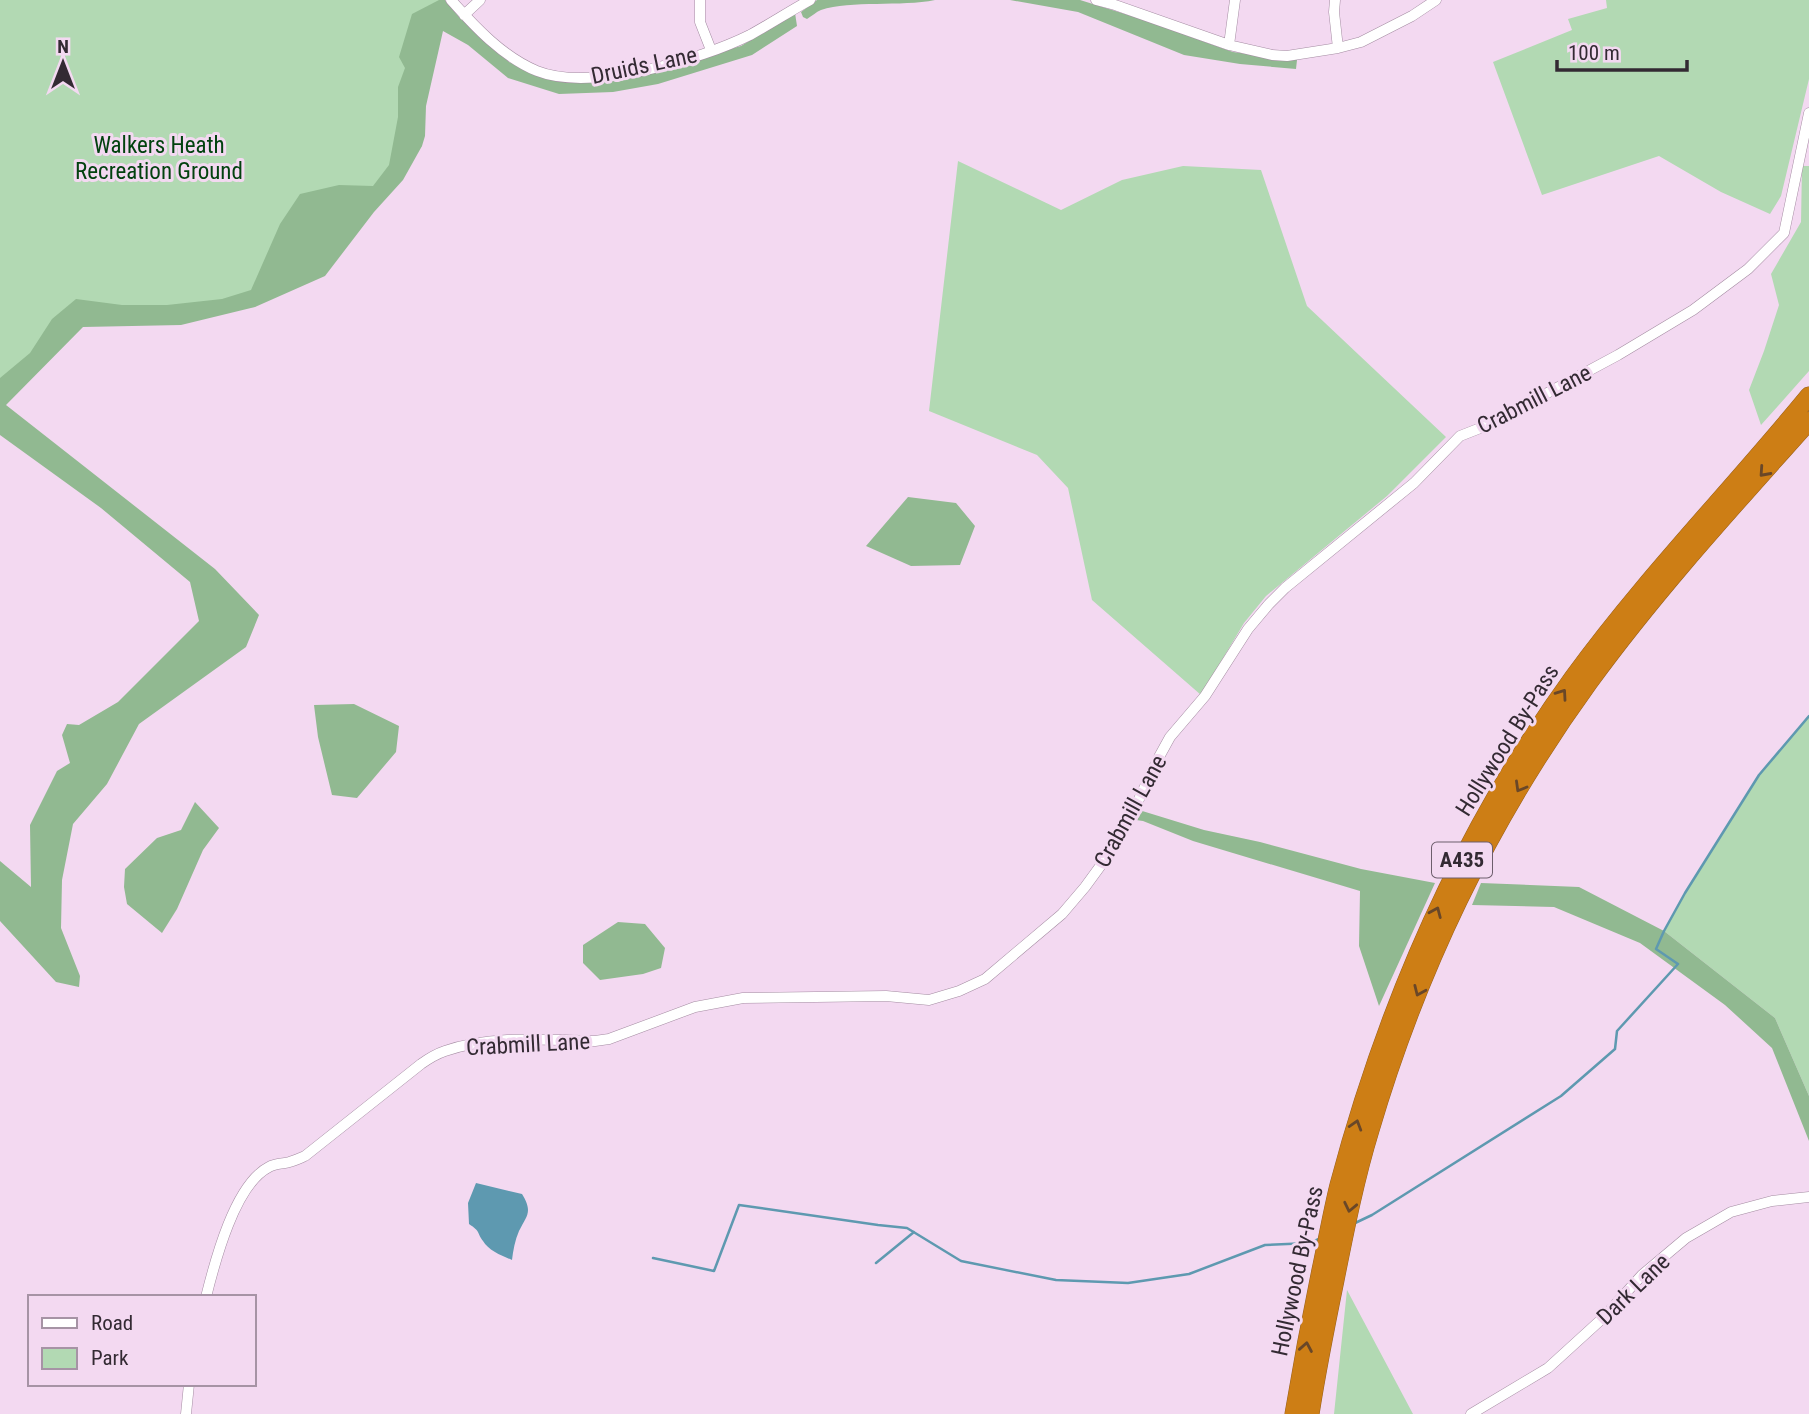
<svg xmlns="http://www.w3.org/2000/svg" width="1809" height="1414" font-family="'Roboto Condensed',sans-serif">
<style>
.green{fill:#b2d9b3}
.forest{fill:#91b991}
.water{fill:#5e99b0}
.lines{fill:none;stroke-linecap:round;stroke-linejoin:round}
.stream{stroke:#5e99b0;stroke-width:2.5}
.street-casing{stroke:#a48ca2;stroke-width:11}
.highway-casing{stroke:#976120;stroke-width:19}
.street{stroke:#fff;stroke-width:10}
.highway{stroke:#cd7e15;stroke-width:18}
.oneway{stroke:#694728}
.labels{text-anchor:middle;stroke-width:6;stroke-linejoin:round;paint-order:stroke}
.shield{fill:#f3d9f1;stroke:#6d5e6c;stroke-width:2}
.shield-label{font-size:21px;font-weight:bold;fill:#332a33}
.street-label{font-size:23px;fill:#332a33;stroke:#f3d9f1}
.park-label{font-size:23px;fill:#02420f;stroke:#f3d9f1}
</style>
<rect width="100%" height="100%" fill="#f3d9f1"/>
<path class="green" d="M0,0H444L408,42L422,146L255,307L79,318L0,399Z
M1606,0H1809V79L1781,196L1770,214L1721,192L1659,156L1542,195L1493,62L1572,30L1568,19L1607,8Z
M958,161L1061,210L1122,180L1183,166L1261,170L1307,306L1446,437L1387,496L1266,596L1244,623L1201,695L1092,600L1068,488L1037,455L929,411Z
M1802,166H1809V371L1761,425L1749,390L1764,351L1779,305L1771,274L1801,222Z
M1809,716V1096L1775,1018L1664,931L1685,893L1759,775Z
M1347,1290L1413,1414H1334Z"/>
<path class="forest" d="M439,0H445L459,17L509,62L549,79L571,82L605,81L653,71L741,46L795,13L797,26L752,55L658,84L613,92L559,94L508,78L468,45L443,31L426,106L425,136L422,146L403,180L374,212L325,276L255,307L181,325L83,327L6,405L215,569L259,615L246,647L139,724L107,784L73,824L62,880L61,928L80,976L79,987L56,982L0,921V861L31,887L30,825L57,771L70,763L62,735L67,724L79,725L118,702L199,621L190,582L101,508L0,435V378L30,353L52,319L76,299L122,305H167L222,299L251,290L280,224L300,194L339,185L373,186L389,165L398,117V87L405,68L399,57L412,14Z
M817,0H935C901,7 851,0 821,10C816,12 812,16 807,19L803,17L801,12Z
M1010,0H1080L1141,19L1233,52L1297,60L1296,69L1240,64L1184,55L1078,12Z
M908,497L956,503L975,526L960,565L911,566L866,546Z
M354,704L399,726L396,752L357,798L332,795L318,737L314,705Z
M195,802L219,828L203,850L177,909L162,933L127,904L124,887L125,869L157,838L181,830Z
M1139,810L1204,830L1260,842L1361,869L1435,883L1379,1006L1359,946L1360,891L1193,841L1143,821L1136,820Z
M1481,883L1579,887L1664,931L1775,1018L1809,1096V1141L1772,1048L1725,1005L1640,943L1554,907L1472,905Z
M618,922L645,924L665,948L661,968L643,974L600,980L583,963V945Z"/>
<path class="water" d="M476,1183L522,1194C533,1212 527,1215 519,1231C515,1240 513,1251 512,1260C502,1256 488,1250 483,1241C476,1231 481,1232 469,1224L468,1203Z"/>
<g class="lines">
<path class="stream" d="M1353,1224L1372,1215L1561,1096L1615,1049L1617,1031L1678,964L1656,949L1664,931L1685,893L1759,775L1809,716
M653,1258L714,1271L739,1205L878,1225L907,1228L961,1261L1056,1280L1128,1283L1189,1274L1265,1245L1310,1243L1321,1238
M876,1263L914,1232"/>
<defs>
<path id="street" d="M451,0C475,27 503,57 537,71C590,92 700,60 750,35C770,24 790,11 810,0
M700,0V22L711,50
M1096,0L1115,5L1229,45L1272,55L1287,56L1338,48L1361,42L1412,16L1436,0
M1335,0L1334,12L1338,48
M464,15L480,0
M1229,45L1235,0
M206,1297C215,1261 235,1184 269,1167C274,1164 279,1164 285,1163C292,1162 298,1159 305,1156L421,1064C428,1059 436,1054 445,1051C492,1035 546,1040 595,1041L609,1039L695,1007L743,998L886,996L929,1000L959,991L985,979L1062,914L1085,887L1104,861L1130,818L1159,757L1170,737L1205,696L1248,629L1269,604L1285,588L1414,483L1460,436L1488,425L1618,355L1693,310L1748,269L1784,233L1809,113
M186,1414L189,1384
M1471,1414L1548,1368L1604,1317L1642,1275L1686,1238L1731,1212L1772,1201L1809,1197"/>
<path id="highway" d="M1294,1414C1302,1366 1311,1318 1321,1270C1327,1242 1332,1213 1339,1185C1387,1004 1463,830 1573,678C1645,579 1731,491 1809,396
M1310,1414C1317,1369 1326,1324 1335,1280C1345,1230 1355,1179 1370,1130C1417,970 1491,817 1589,682C1656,590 1733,506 1809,421"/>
</defs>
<use href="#street" class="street-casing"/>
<use href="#highway" class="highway-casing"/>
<use href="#street" class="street"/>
<use href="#highway" class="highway"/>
</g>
<defs><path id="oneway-chevron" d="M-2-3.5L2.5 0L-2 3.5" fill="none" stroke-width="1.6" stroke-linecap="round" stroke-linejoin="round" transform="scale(1.75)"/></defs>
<g class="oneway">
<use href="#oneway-chevron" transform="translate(1764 472) rotate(132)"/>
<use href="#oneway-chevron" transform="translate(1562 694) rotate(-55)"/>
<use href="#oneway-chevron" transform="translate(1520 787) rotate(120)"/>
<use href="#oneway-chevron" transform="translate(1436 912) rotate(-67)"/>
<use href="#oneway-chevron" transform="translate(1419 991) rotate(114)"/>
<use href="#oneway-chevron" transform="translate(1356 1125) rotate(-73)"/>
<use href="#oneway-chevron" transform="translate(1350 1207) rotate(102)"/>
<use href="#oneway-chevron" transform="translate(1306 1347) rotate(-80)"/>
</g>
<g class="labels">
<rect class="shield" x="1432" y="842.5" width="60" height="35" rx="5"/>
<g class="shield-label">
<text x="1462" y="867">A435</text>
</g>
<g class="street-label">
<text transform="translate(644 65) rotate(-12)" y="8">Druids Lane</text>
<text transform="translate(1534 399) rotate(-27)" y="8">Crabmill Lane</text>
<text transform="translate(1507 740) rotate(-58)" y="8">Hollywood By-Pass</text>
<text transform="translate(1130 811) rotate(-61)" y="8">Crabmill Lane</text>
<text transform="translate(528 1044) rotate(-3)" y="8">Crabmill Lane</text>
<text transform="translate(1297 1271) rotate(-78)" y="8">Hollywood By-Pass</text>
<text transform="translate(1633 1289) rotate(-44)" y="8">Dark Lane</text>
</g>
<g class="park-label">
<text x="159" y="153">Walkers Heath<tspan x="159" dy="26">Recreation Ground</tspan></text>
</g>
</g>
<rect x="28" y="1295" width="228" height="91" fill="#f3d9f1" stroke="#a693a5" stroke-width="2"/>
<rect x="42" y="1318" width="35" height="10" fill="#ffffff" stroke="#a693a5" stroke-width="2"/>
<text x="91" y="1330" font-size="21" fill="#332a33">Road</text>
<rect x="42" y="1348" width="35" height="21" fill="#b2d9b3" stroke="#a693a5" stroke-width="2"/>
<text x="91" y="1365" font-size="21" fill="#332a33">Park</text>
<g transform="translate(63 63)" stroke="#f3d9f1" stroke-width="5" paint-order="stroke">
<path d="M0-5L12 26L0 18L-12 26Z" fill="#332a33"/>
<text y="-10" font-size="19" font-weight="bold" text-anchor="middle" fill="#332a33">N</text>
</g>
<path d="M1557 60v10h130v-10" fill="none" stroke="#332a33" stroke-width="3.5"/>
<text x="1568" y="60" font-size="21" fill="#332a33" stroke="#f3d9f1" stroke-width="5" paint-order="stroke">100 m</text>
</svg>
